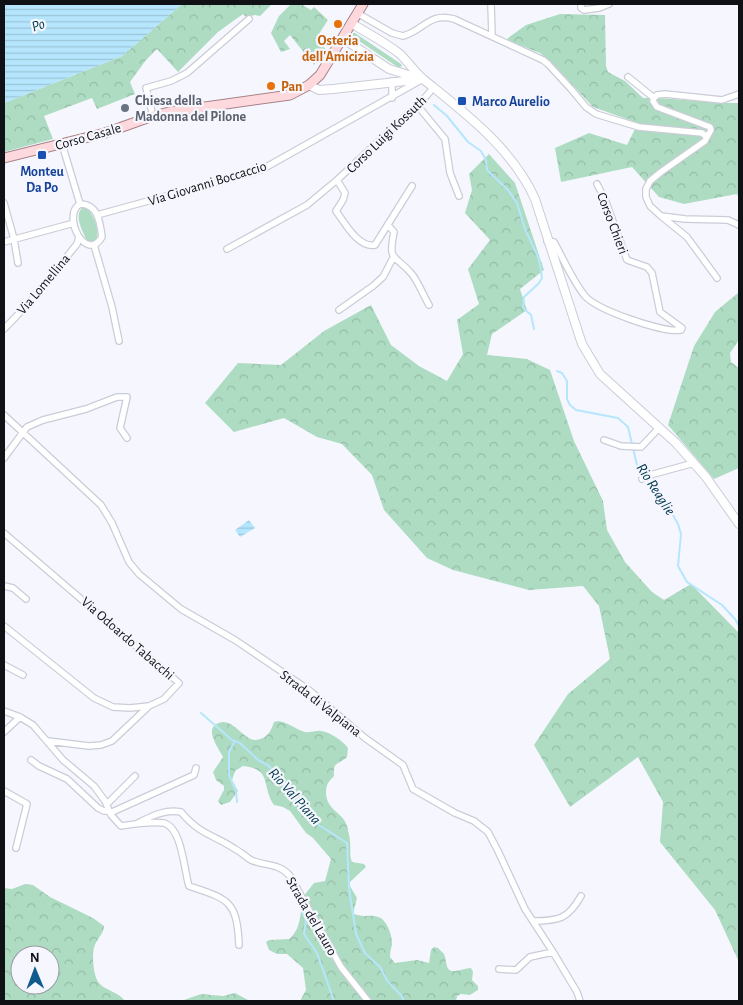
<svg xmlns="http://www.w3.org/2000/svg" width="743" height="1005" font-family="'Alegreya Sans',sans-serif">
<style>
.grass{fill:#aedcc2}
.forest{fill:url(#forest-crowns);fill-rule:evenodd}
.water{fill:url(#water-rules)}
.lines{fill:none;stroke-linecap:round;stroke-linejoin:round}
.stream{stroke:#b5e6fd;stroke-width:2}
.street-casing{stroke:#caccd7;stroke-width:8}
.secondary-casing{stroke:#caccd7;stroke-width:10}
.primary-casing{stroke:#a98289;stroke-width:11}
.street{stroke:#fff;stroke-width:5.5}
.secondary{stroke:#fff;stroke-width:8}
.primary{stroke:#fdd9dd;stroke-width:9}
.food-dot{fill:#e8710a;stroke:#f6f7fe;stroke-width:2}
.transit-dot{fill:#1a4fb4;stroke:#f6f7fe;stroke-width:2}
.worship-dot{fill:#6b7280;stroke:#f6f7fe;stroke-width:2}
.labels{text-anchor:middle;stroke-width:4.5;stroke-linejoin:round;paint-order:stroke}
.food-label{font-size:14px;font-weight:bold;fill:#c56008;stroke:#f6f7fe}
.worship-label{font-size:14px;font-weight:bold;fill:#5b616d;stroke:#f6f7fe;text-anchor:start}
.transit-label{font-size:14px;font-weight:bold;fill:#164399;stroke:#f6f7fe;text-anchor:start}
.street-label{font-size:14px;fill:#101115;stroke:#f6f7fe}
.water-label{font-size:15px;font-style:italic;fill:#01394c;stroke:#f6f7fe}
</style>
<defs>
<pattern id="forest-crowns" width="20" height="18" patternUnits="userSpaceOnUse" patternTransform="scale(1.25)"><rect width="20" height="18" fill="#aedcc2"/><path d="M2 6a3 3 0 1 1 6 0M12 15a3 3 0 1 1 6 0" fill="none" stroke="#95bca6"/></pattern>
<pattern id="water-rules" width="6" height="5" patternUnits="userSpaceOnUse" patternTransform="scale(1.25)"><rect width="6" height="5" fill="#b5e6fd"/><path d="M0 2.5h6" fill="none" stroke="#9bc4d8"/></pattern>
</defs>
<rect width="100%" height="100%" fill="#f6f7fe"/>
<path class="grass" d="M353,33H355L401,64L402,66L399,68L353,37Z
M82,208H87C94,215 99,229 97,238L93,242L88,241L86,239C82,230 74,216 82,208Z"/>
<path class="forest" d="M182,4H272L260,16L255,15L246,17L243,14L218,32L178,72L157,49L146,60L130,82L135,94L97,109L92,98L44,116L53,139L4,152V103L122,56Z
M291,4H301L311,10L314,7L328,20L315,40L326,49L314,65L290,35L284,41L290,49L281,52L271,33L279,16Z
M560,14L605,15L606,66L608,72L625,81L643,98C676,97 707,104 739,103V198L737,194L684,204L659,197L632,167L561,182L555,148L589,133L627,145L638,123L593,107L554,65L540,53L507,40L508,38L526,25Z
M489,154L515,183L544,270L520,289L527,310L492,334L487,355L527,359L550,370L574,441L603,501L607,530L625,562L652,592L664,600L691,584L739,633V962L715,910L660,842L663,802L638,757L570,807L534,745L568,694L610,659L599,606L583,586L529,590L453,570L427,558L384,510L372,475L342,444L317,437L284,418L234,432L205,403L238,363L281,365L324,331L371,305L391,345L419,366L447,381L463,354L457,320L479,304L468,269L490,240L465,213L472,190L469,174Z
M739,292V340L730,353L731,362L739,368V468L714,479L668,425L694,346L715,312Z
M278,721C288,722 295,729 305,732C310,733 316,730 321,731C330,732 343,741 348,748L347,757C338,766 333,760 334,776C328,782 326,785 326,793C327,811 343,812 347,826C348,831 350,837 350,842C351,849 349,855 352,862L364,864L366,867L350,882V886L357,898L354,910V914C365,918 370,914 378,917C387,919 393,937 392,945C391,949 390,952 390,957L395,963L417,960L429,963L431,950L434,947L438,948C440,950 442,952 444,954C447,960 445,972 454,971C459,971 466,968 471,968L473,972L472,980L478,986V990L470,995L461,994L457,996L456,1001H300L306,990L303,968L287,954H277L269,950L266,942L269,940L289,939C304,927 298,908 306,893C308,890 311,887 314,883L325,881L331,859L313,838L306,833L290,811L283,807L274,805C261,787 273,769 243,766L235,771L232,780L238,791L230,802L221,805L218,801L224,790V786L216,780L213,772L223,757C219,749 206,732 215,725C231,713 243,741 256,740C267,739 271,731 274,722Z
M25,884L33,885L50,897L93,918L104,926C104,934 96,939 94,948C92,956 93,976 99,983C106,991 119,992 125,1001H4V888L12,889ZM20,955H50V985H20Z
M235,993L250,1001H181L201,994L223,996Z"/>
<path class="water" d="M4,4H182L122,56L4,103Z
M249,520L255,528L240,537L235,530Z"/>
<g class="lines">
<path class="stream" d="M434,105L447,116L468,142L481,151L486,160L487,170L508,190L517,203L525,229L539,259L542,278L539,283L524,297L523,308L531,315L534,329
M557,371L562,373L567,381V399L570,405L576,410L618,418L628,427L637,465L644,476L659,490L678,524L681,534L678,566L687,582L722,605L735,619L739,626
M201,713L232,740L240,743L258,760L269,766L284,785L295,801L314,822L347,843L349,888L356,934L365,953L380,967L388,982L401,995L404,1001
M235,741L229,752V775L236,791L237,802
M299,897V904L306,920L304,934L317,953L334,1001"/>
<defs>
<path id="street" d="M491,4L492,36
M581,4V8L584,10L599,8L609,4
M357,13L392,33L403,36C423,31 429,12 454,19L543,60L548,64L571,89L586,107L596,114L639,127L702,133L707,137L705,141L661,172L650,181L646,189V197L650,206L661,216L685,219L728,220L739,225
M628,77L654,98
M392,98V81
M417,105L445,139L450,173L459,196
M153,116L146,88L171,81L187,73L249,19
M707,137L711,130L710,127L657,107L653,101L654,98L657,95L665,94L722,100L739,94
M62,144L80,204
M337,180L345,193L343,200L336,211C345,223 358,248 375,245L412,186
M4,203L14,239L18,263
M80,204C98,204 100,222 102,237C86,264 61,215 80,204Z
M97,215L261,170L421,80
M661,216L687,237L717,278
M388,225L394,232C388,262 394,254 411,273C418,281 423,295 429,305
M547,241L554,242C564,260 572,280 585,296C597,310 663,333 681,330L682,328L660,312L652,273L647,267L627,260L606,202L597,184
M4,242L74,223
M94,245L112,307L119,341
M227,249L307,205L337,180L422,101L434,87
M339,310L373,286L383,277L393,258
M4,329L30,302L77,244L79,237
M4,415L101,505L112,523L129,562L139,574L181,609L235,640L309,690L365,738L403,765L413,789L455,813L474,821L488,832L498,851L525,909L553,952L577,992L580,1001
M604,440L621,446L641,447L659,428
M4,458L27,427L43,420L86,409L117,397H127L120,428L127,438
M642,479L650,475L694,463
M4,533L179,683L164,699L149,706L112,741L101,745L89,746L48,741
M4,586L13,588L26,599
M4,626L94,698L113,707L130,708L149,706
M4,665L23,675
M4,711L20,717L33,725L63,760L94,786L105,801L111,815L121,826C134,824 150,821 164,823C182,828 184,870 189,886C228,899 237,900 239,945
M4,732L20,717
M31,760L39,766L67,779L98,808L104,811H109
M4,791L27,804L16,848
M107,804L135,776
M110,813L194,775L196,768
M138,823C152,816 165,809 181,812C199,834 214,835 235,849C241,852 246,857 251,860C264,866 280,863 290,876L341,967L368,1001
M533,921C559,921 568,919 581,896
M499,969L516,970L530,957L553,952"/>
<path id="secondary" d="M351,23C367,33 385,42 400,54C408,62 415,72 423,79C466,114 512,148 535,199L582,344L600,374L676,443L706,477L739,524
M342,38L389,69L415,77
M309,85L319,90L333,89L423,79"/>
<path id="primary" d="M4,158L105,133L153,116L169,112L290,95L309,85L320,75L363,4"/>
</defs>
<use href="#street" class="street-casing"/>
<use href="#secondary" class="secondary-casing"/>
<use href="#primary" class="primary-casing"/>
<use href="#street" class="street"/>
<use href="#secondary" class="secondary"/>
<use href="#primary" class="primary"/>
</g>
<g class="food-dot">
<circle cx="338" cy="24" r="5"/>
<circle cx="271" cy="86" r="5"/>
</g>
<g class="transit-dot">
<rect x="457" y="96" width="10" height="10" rx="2.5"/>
<rect x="37" y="150" width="10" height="10" rx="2.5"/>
</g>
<circle class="worship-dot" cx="125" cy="108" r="5"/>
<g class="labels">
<g class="food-label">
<text x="338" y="45">Osteria<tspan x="338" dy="16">dell'Amicizia</tspan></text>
<text x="281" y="91" text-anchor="start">Pan</text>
</g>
<g class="worship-label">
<text x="135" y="105">Chiesa della<tspan x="135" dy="16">Madonna del Pilone</tspan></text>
</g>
<g class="transit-label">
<text x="472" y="106">Marco Aurelio</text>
<text x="42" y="176" text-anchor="middle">Monteu<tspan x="42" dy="16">Da Po</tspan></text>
</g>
<g class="street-label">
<text transform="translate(386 134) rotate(-44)" y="5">Corso Luigi Kossuth</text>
<text transform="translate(88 136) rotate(-16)" y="5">Corso Casale</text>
<text transform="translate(207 183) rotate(-17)" y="5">Via Giovanni Boccaccio</text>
<text transform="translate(613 223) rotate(69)" y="5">Corso Chieri</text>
<text transform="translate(43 284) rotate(-50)" y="5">Via Lomellina</text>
<text transform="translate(128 638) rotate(41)" y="5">Via Odoardo Tabacchi</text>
<text transform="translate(321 703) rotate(38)" y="5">Strada di Valpiana</text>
<text transform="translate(312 916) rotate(60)" y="5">Strada del Lauro</text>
</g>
<g class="water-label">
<text transform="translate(38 25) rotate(-19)" y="5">Po</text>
<text transform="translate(656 489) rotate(57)" y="5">Rio Reaglie</text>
<text transform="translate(295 796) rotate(48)" y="5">Rio Val Piana</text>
</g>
</g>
<rect width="743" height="1005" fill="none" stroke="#101115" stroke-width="10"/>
<g transform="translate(35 970) rotate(359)"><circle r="24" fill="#f6f7fe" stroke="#9a9ba1"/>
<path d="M0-4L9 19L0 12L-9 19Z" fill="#105b8e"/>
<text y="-8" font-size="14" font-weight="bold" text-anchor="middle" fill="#101115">N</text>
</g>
</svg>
